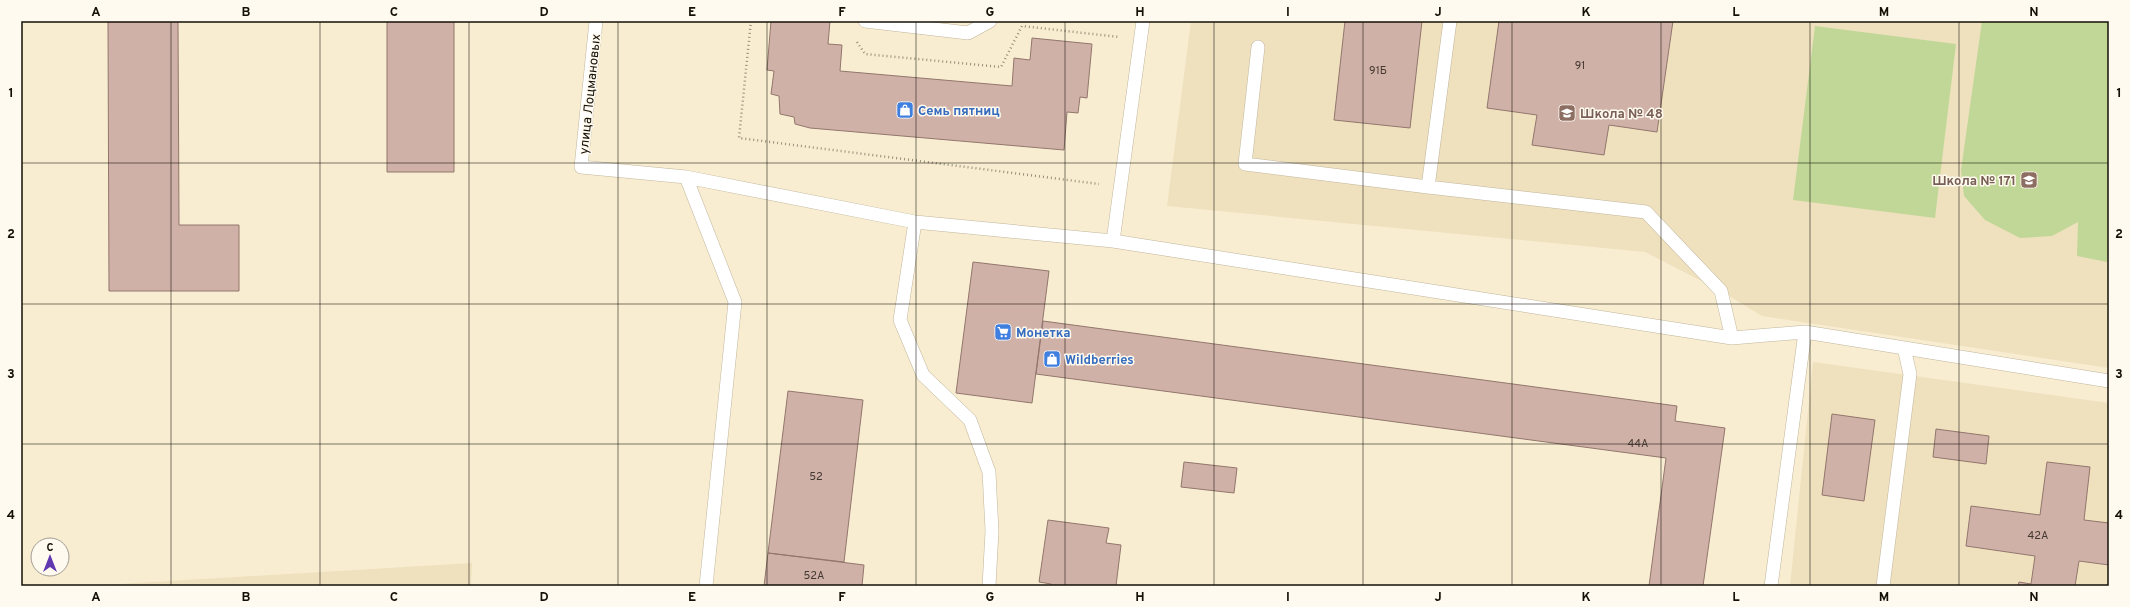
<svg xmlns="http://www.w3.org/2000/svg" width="2130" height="607" font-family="Overpass,sans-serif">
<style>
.built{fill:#efe1be}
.green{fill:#c1d797}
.building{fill:#d0b1a8;stroke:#92766d}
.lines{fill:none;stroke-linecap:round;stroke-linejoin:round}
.lane-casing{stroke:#c1b69c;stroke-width:14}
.path{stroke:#978f7b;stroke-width:2.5;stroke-dasharray:1 3;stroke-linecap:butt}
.lane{stroke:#fff;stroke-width:13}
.grid{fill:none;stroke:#141007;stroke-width:1;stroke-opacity:0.55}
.labels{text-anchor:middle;stroke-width:3;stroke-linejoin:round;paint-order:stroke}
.number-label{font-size:11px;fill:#43382f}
.street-label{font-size:13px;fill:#141007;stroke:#fffaef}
.shop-label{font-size:13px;font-weight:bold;fill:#366cbe;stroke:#fffaef;text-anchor:start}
.education-label{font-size:13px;font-weight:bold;fill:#785e54;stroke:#fffaef;text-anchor:start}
.neatline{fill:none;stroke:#141007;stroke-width:1.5}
.grid-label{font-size:13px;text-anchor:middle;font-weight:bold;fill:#141007}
</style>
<rect width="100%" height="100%" fill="#f8edd1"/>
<path class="built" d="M1191,21H2109V368L1762,316L1721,291L1645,252L1167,206Z
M1813,362L2109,403V586H1790Z
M472,563L471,586H85Z"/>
<path class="green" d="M1982,21H2109V240L2107,262L2077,256L2078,222L2052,236L2020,238L1985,220L1964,196L1961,170Z
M1815,26L1956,44L1935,218L1793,200Z"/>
<path class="building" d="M108,21H178L179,225H239V291H109Z
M387,21H454V172H387Z
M771,21H830L828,44L842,45L840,71L1012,86L1014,58L1030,60L1032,38L1092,44L1087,98L1080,97L1078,113L1067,112L1064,150L810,128L795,124L794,117L780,114L779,96L771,94L774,71L767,70Z
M1345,21H1422L1410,128L1334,120Z
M1499,21H1673L1657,132L1609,125L1604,155L1532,145L1537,115L1487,108Z
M973,262L1049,271L1032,403L956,393Z
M1043,321L1677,406L1675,421L1725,428L1703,586H1649L1666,458L1036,374Z
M788,391L863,400L844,562L768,553Z
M1832,414L1875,420L1864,501L1822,495Z
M1936,429L1989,436L1986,464L1933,457Z
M1184,462L1237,468L1234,493L1181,487Z
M2047,462L2090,467L2084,520L2109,523V565L2079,561L2075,586H2018L2019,582L2031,584L2035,556L1966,546L1971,506L2040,515Z
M1048,520L1109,528L1106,543L1121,545L1116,586H1051V584L1039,582Z
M768,553L864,565L862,586H764Z"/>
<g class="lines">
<defs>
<path id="lane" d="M596,21L581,167L686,177L915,222L1113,241L1732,338
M865,21L968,33L990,21
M1450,21L1428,187L1646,212L1721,291L1732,338L1805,332
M1258,47L1245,164L1428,187
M686,177L735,302L706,586
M915,222L900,320L923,375L970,420L989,472L992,531L989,586
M1113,241L1143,21
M1771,586L1805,332L2109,381
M1883,586L1910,374L1904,348"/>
</defs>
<use href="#lane" class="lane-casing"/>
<path class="path" d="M751,21L739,138L1099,184
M857,42L865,54L1001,67L1022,26L1119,37"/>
<use href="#lane" class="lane"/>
</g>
<path class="grid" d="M171,21V586M320,21V586M469,21V586M618,21V586M767,21V586M916,21V586M1065,21V586M1214,21V586M1363,21V586M1512,21V586M1661,21V586M1810,21V586M1959,21V586M21,163H2109M21,304H2109M21,444H2109"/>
<defs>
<symbol id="shop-square" viewBox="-11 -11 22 22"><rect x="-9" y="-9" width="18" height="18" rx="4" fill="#3f7fe0" stroke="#fffaef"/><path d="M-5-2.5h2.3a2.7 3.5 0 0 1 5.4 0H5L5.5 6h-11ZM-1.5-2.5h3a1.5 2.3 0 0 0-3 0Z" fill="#fff"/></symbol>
<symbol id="school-square" viewBox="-11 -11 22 22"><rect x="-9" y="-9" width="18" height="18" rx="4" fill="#8d6e63" stroke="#fffaef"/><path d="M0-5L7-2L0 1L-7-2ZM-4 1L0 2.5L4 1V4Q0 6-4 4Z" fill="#fff"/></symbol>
<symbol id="supermarket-square" viewBox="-11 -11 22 22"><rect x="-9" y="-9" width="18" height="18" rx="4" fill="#3f7fe0" stroke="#fffaef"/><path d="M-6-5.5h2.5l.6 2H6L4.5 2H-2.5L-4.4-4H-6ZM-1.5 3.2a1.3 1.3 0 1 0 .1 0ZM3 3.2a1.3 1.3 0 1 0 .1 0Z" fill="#fff"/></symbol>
</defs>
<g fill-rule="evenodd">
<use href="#shop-square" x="895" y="100" width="20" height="20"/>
<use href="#school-square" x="1557" y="103" width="20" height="20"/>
<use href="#school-square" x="2019" y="170" width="20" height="20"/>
<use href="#supermarket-square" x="993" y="322" width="20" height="20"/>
<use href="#shop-square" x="1042" y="349" width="20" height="20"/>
</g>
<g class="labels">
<g class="number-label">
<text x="1580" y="69">91</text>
<text x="1378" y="74">91Б</text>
<text x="1638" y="447">44А</text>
<text x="816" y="480">52</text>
<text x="2038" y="539">42А</text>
<text x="814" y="579">52А</text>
</g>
<g class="street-label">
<text transform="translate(589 94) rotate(-84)" y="5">улица Лоцмановых</text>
</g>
<g class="shop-label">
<text x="918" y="115">Семь пятниц</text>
<text x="1016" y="337">Монетка</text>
<text x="1065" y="364">Wildberries</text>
</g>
<g class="education-label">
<text x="1580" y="118">Школа № 48</text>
<text x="2016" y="185" text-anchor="end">Школа № 171</text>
</g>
</g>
<rect width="2130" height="607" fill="none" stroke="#fffaef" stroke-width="44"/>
<g transform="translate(50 557)"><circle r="19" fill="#fffaef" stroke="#a19c92"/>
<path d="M0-3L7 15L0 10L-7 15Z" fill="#6138b0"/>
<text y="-6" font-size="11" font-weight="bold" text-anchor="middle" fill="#141007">С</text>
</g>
<rect x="22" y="22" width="2086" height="563" class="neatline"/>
<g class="grid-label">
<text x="96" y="16">A</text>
<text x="246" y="16">B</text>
<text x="394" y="16">C</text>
<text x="544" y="16">D</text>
<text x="692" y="16">E</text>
<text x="842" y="16">F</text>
<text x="990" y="16">G</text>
<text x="1140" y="16">H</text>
<text x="1288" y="16">I</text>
<text x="1438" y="16">J</text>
<text x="1586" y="16">K</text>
<text x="1736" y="16">L</text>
<text x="1884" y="16">M</text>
<text x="2034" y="16">N</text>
<text x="11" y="97">1</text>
<text x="2119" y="97">1</text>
<text x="11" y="238">2</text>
<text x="2119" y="238">2</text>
<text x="11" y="378">3</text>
<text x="2119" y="378">3</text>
<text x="11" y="519">4</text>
<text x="2119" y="519">4</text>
<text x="96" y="601">A</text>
<text x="246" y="601">B</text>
<text x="394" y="601">C</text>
<text x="544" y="601">D</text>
<text x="692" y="601">E</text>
<text x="842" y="601">F</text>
<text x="990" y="601">G</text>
<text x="1140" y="601">H</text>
<text x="1288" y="601">I</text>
<text x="1438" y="601">J</text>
<text x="1586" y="601">K</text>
<text x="1736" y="601">L</text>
<text x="1884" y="601">M</text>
<text x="2034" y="601">N</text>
</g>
</svg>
